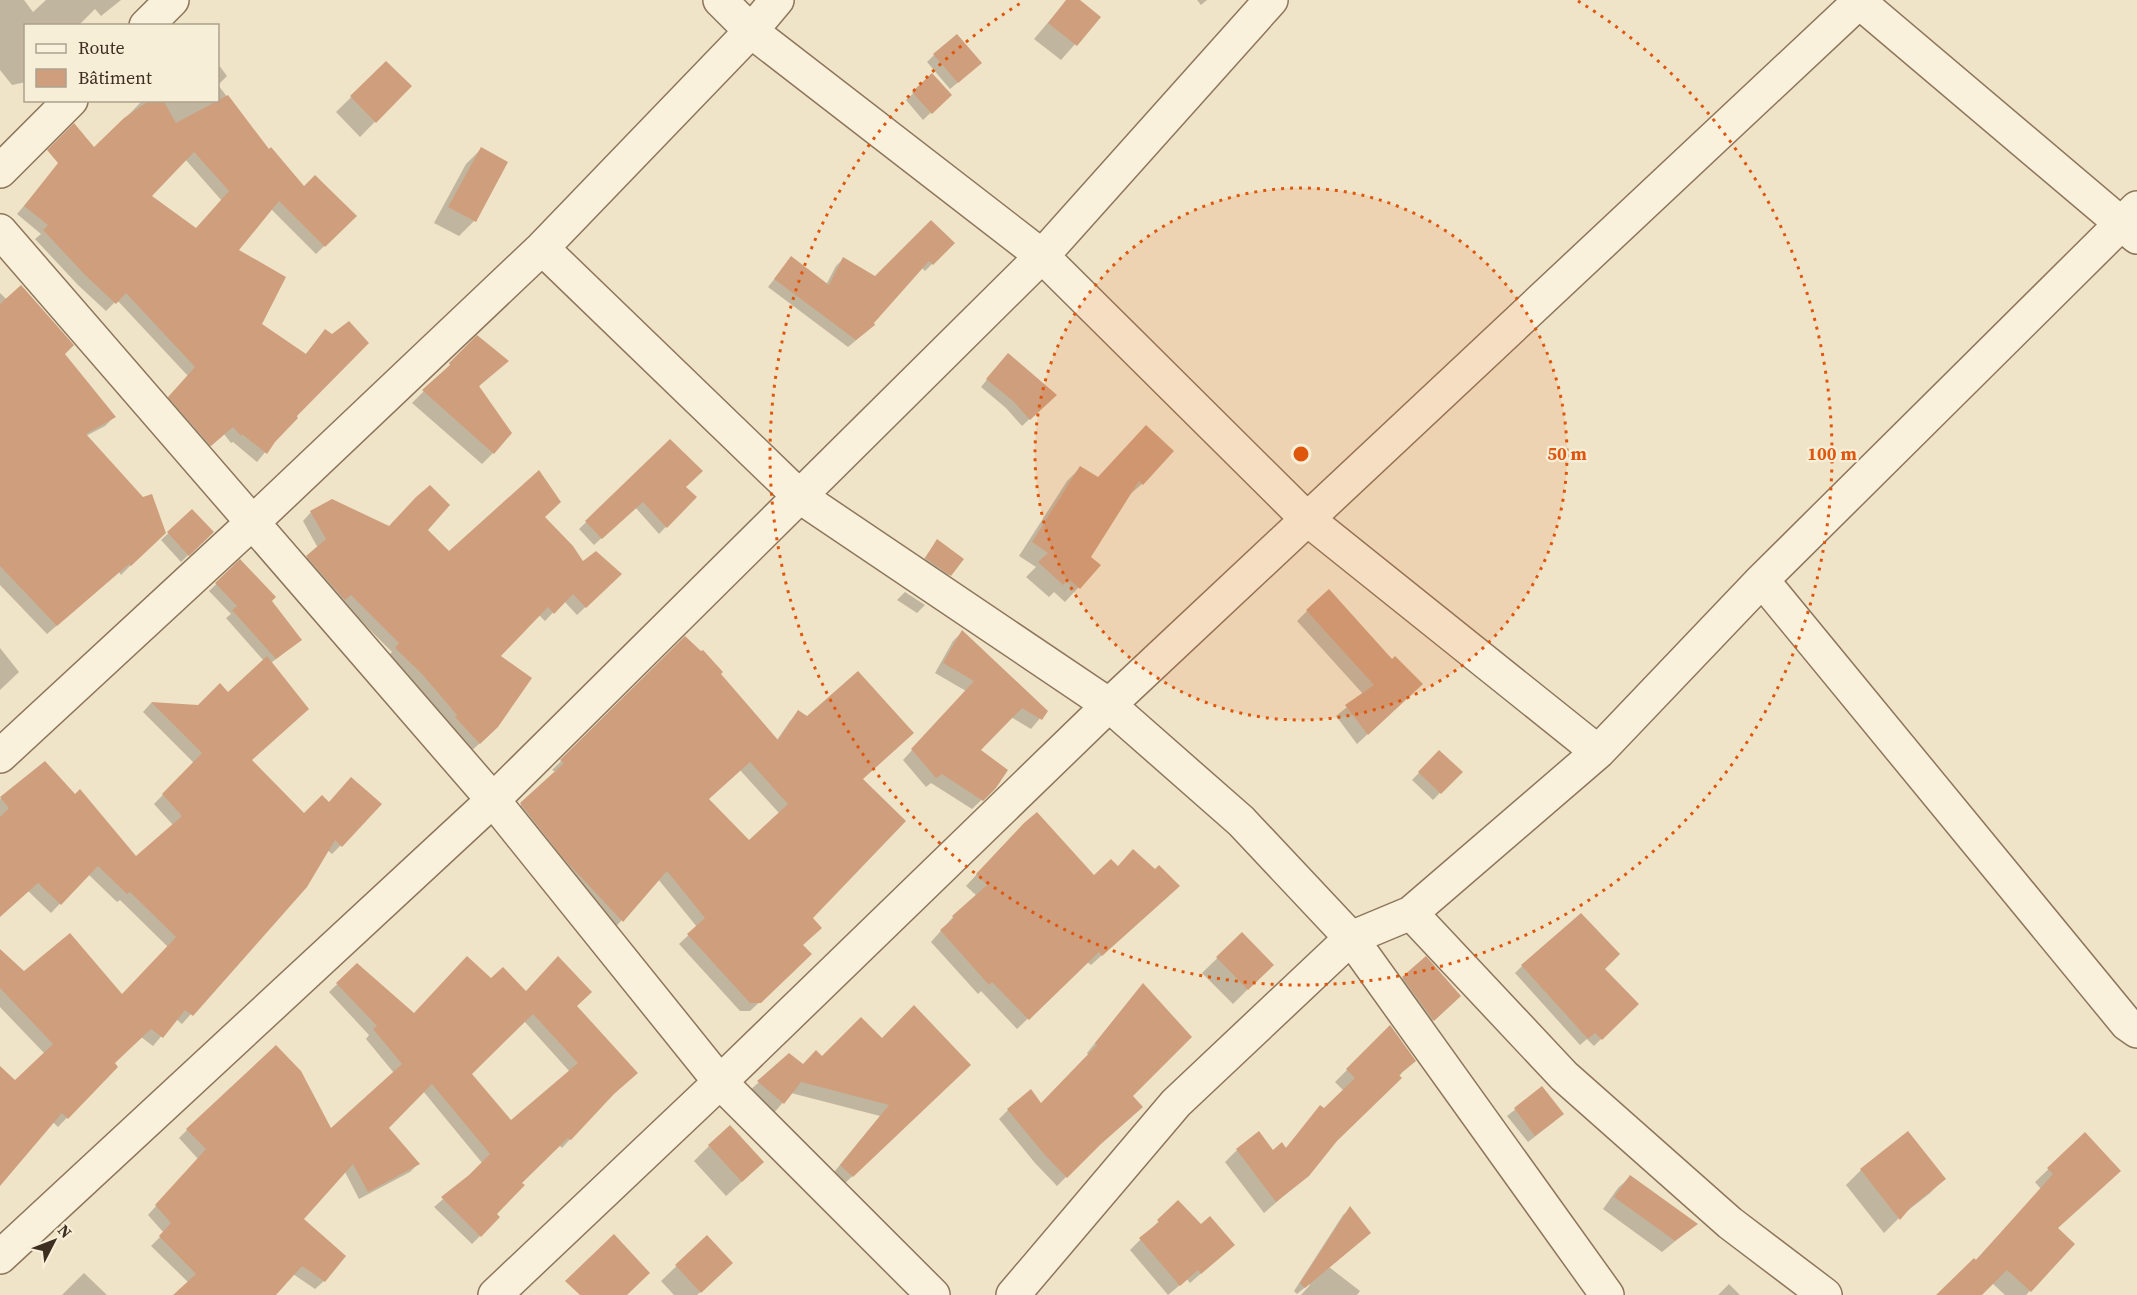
<svg xmlns="http://www.w3.org/2000/svg" width="2137" height="1295" font-family="'Source Serif 4',serif">
<style>
.shadow{fill:#0003;fill-rule:evenodd}
.building{fill:#cf9f7d;fill-rule:evenodd}
.lines{fill:none;stroke-linecap:round;stroke-linejoin:round}
.street-casing{stroke:#8d765c;stroke-width:36}
.street{stroke:#faf1dc;stroke-width:33}
.ring{fill:none;stroke:#df570d;stroke-width:3;stroke-dasharray:3 6}
.centre{fill:#df570d;stroke:#f7eed8;stroke-width:3}
.ring-label{font-size:18px;text-anchor:middle;font-weight:bold;fill:#df570d;stroke:#f7eed8;stroke-width:4.5;stroke-linejoin:round;paint-order:stroke}
</style>
<rect width="100%" height="100%" fill="#f0e4c8"/>
<path class="shadow" d="M0,0H24L33,12L46,0H121L101,16L95,9L78,26H26V82L12,85L0,70Z
M1067,0H1077L1099,17L1061,60L1034,39Z
M1197,0H1207L1201,5Z
M934,55L973,70L950,89L927,62Z
M386,63L410,86L360,137L336,112Z
M218,64L227,76L218,85L269,151L304,188L355,216L316,254L271,209L236,251L261,324L305,355L325,331L295,416L257,462L233,442L231,443L224,434L202,453L161,406L188,376L117,300L106,311L78,285L35,239L41,234L17,214L46,180L80,164L143,100H218ZM185,159L222,201L195,230L149,196Z
M932,76L942,102L923,120L906,100Z
M481,149L474,221L459,236L434,223L466,164Z
M953,243L925,271L921,267L866,332L848,347L768,287L791,258L826,285L836,266L843,259L876,278Z
M0,293L63,354L114,417L105,426L86,436L164,532L121,575L119,572L47,634L0,585Z
M478,337L507,361L478,387L493,453L482,464L412,403Z
M1001,362L1055,395L1022,426L1006,408L981,387Z
M670,441L684,487L695,497L659,534L635,507L594,545L579,529Z
M1132,441L1142,484L1128,496L1089,557L1099,565L1065,602L1054,592L1049,597L1026,577L1036,567L1019,556L1067,481L1080,468L1098,479Z
M192,511L205,539L181,562L161,540Z
M311,512L389,528L426,530L449,553L543,518L583,564L620,574L577,615L564,601L545,621L539,615L499,656L488,736L470,752L448,727L450,725L414,683L387,658L392,652L342,602L299,565L318,548L303,521Z
M937,541L949,575L942,582L919,566Z
M240,561L300,640L271,663L250,760L304,815L322,797L341,845L332,854L327,850L306,886L182,1024L176,1019L153,1046L141,1037L113,1063L116,1067L58,1127L53,1122L0,1185V1068L15,1082L45,1054L0,1007V951L24,973L122,996L168,947L120,900L117,902L88,874L51,913L28,891L0,916V799L45,763L135,858L173,825L154,804L194,763L143,712L151,703L198,707L228,694L264,661L226,618L231,614L209,591Z
M905,592L925,605L917,613L897,600Z
M1307,611L1392,661L1411,694L1357,744L1336,716L1363,694L1297,621Z
M962,632L1046,711L1031,729L1011,717L979,751L995,787L972,809L931,783L926,787L903,760L966,691L935,673L953,641Z
M685,638L777,740L790,721L799,712L861,779L801,945L810,954L750,1011H740L679,944L697,927L658,879L613,930L512,813L556,772L552,770ZM740,770L779,813L749,842L708,799Z
M0,648L19,672L0,690Z
M1439,752L1460,772L1433,800L1412,780Z
M1013,835L1094,878L1117,868L1167,897L1091,965L1087,962L1017,1029L981,991L978,994L931,942L953,917L977,896L966,886Z
M1242,934L1272,965L1233,1004L1202,973Z
M357,965L414,1014L491,980L525,992L575,1006L608,1099L562,1148L559,1145L520,1183L494,1214L498,1218L472,1244L434,1207L483,1164L423,1091L387,1127L418,1164L410,1172L359,1199L345,1172L302,1220L324,1281L315,1289L293,1274L274,1295H185L189,1283L151,1246L164,1233L148,1215L198,1159L179,1138L187,1130H331L394,1073L366,1039L369,1035L329,992ZM524,1021L570,1072L511,1123L470,1074Z
M1522,966L1603,969L1636,1004L1594,1046L1587,1039L1580,1045L1515,973Z
M1403,978L1452,1003L1426,1027L1396,985Z
M1134,995L1131,1096L1091,1152L1057,1186L1035,1163L999,1119L1008,1110L1041,1105L1089,1056L1087,1053Z
M1390,1027L1402,1073L1335,1141L1308,1175L1264,1213L1225,1162L1237,1150L1273,1152L1285,1149L1320,1107L1324,1110L1344,1091L1335,1082Z
M882,1040L958,1075L841,1187L830,1177L880,1116L791,1093L773,1114L747,1093L789,1055L803,1065Z
M1542,1088L1555,1121L1528,1142L1507,1116Z
M1908,1133L1944,1179L1929,1194L1901,1216L1884,1233L1846,1185L1861,1170Z
M2085,1134L2056,1229L2073,1244L2026,1295H2005L1992,1283L1980,1295H1938L1975,1261L2041,1189L2035,1182Z
M709,1146L747,1177L726,1196L694,1161Z
M1630,1177L1696,1224L1662,1252L1603,1209L1618,1188Z
M1178,1202L1222,1255L1190,1283L1187,1279L1168,1295L1130,1250Z
M1350,1209L1329,1267L1360,1291L1357,1295H1301L1310,1285L1309,1284L1297,1294L1294,1291L1343,1215Z
M707,1237L716,1278L697,1295H674L661,1281Z
M84,1273L107,1295H62Z
M1729,1284L1740,1295H1718Z"/>
<path class="building" d="M1066,0H1080L1101,17L1077,46L1048,23Z
M957,34L982,63L958,83L933,54Z
M386,61L412,86L376,123L350,96Z
M932,73L952,95L932,114L912,92Z
M228,95L269,149L271,147L304,186L315,175L357,216L325,247L279,201L239,250L286,277L262,324L306,354L325,329L332,334L349,321L369,343L297,416L298,418L275,442L267,454L242,434L241,436L233,427L211,446L168,397L195,367L126,293L116,304L86,276L43,230L48,225L24,206L58,163L47,150L74,123L94,147L124,118L150,100H163L176,123ZM194,152L229,191L196,228L152,196Z
M481,147L508,162L476,222L448,207Z
M931,220L955,243L933,265L929,261L874,323L875,325L856,340L774,279L791,256L829,285L843,257L875,276Z
M21,285L74,345L65,354L116,417L86,434L143,497L152,494L166,533L131,566L129,564L57,626L0,566V304Z
M477,335L509,361L479,386L512,433L494,454L422,390L450,365L449,363Z
M1008,353L1057,395L1030,420L1013,401L986,379Z
M1146,425L1174,451L1143,485L1139,481L1091,557L1101,565L1080,589L1069,579L1063,585L1038,562L1048,553L1032,542L1080,466L1098,477Z
M670,439L703,471L686,487L697,497L667,528L643,502L602,539L585,521Z
M539,470L561,502L545,517L573,546L583,561L596,551L622,574L586,608L573,594L554,614L548,607L501,656L532,678L498,727L480,744L455,717L457,715L422,674L395,648L399,643L351,595L345,600L306,556L326,539L310,511L332,499L389,526L416,497L430,485L450,505L428,530L449,551Z
M192,509L214,532L189,556L167,532Z
M937,539L964,559L951,576L925,558Z
M240,559L276,597L272,601L302,640L276,659L232,610L237,606L215,583Z
M1329,589L1392,659L1395,656L1423,684L1368,735L1345,705L1374,685L1306,610Z
M962,630L1048,711L1042,720L1022,708L981,750L1008,770L996,788L983,801L942,774L936,778L911,749L974,681L943,663Z
M685,636L701,651L703,650L723,672L721,674L778,740L798,710L807,716L858,671L914,733L863,779L906,821L813,918L822,928L803,945L812,954L761,1003H750L687,934L705,918L667,871L623,922L563,858L520,803L564,763L560,760ZM750,762L788,804L749,840L709,799Z
M267,656L309,709L252,760L304,813L322,795L329,802L351,777L382,804L342,847L335,840L307,887L193,1016L185,1010L163,1038L151,1029L115,1063L118,1067L68,1119L62,1113L0,1186V1066L15,1080L53,1044L0,988V949L24,971L70,933L122,994L176,937L130,892L127,894L98,866L61,905L38,883L0,917V817L9,808L0,797L45,761L75,794L80,789L136,856L182,816L162,794L202,753L151,702L198,705L220,683L228,692Z
M1439,750L1463,772L1441,794L1418,772Z
M1037,812L1094,875L1111,859L1118,866L1133,849L1155,869L1159,865L1180,886L1102,956L1099,952L1029,1020L992,982L989,985L940,930L954,918L952,916L987,885L976,874L1024,823Z
M1581,913L1620,954L1605,969L1639,1004L1602,1040L1595,1033L1588,1039L1521,965Z
M1242,932L1274,965L1248,990L1216,957Z
M467,956L491,978L503,967L526,991L558,956L592,992L577,1006L638,1073L614,1094L571,1140L568,1138L522,1183L525,1185L497,1214L500,1217L481,1237L441,1197L469,1175L490,1154L432,1084L389,1128L420,1164L368,1192L353,1164L304,1219L346,1256L325,1282L302,1266L276,1295H173L196,1274L159,1236L171,1223L155,1205L206,1149L186,1129L276,1045L301,1071L331,1128L402,1064L373,1029L377,1026L336,983L357,963L414,1013ZM533,1014L578,1063L511,1120L472,1074Z
M1426,956L1461,996L1434,1021L1402,977Z
M1143,983L1192,1037L1133,1096L1143,1107L1101,1144L1067,1178L1044,1154L1007,1109L1031,1089L1041,1103L1097,1045L1095,1043Z
M914,1005L971,1065L853,1177L840,1165L889,1105L801,1082L784,1104L757,1081L789,1053L803,1064L816,1050L822,1056L861,1017L882,1038Z
M1390,1025L1416,1061L1399,1075L1402,1078L1337,1141L1309,1176L1276,1202L1236,1149L1259,1131L1273,1150L1282,1142L1286,1148L1320,1105L1324,1108L1355,1078L1346,1069Z
M1542,1086L1564,1114L1535,1136L1514,1108Z
M730,1125L764,1162L742,1182L708,1145Z
M1908,1131L1946,1179L1911,1207L1900,1220L1860,1169Z
M2085,1132L2121,1171L2058,1228L2075,1244L2031,1292L2007,1270L1982,1295H1936L1974,1258L1976,1260L2053,1174L2047,1168Z
M1630,1175L1698,1224L1675,1241L1614,1197Z
M1178,1200L1201,1224L1210,1216L1235,1245L1201,1274L1198,1270L1180,1286L1139,1238L1159,1222L1157,1220Z
M1350,1206L1371,1233L1305,1288L1300,1283Z
M614,1234L650,1273L627,1295H580L565,1281Z
M707,1235L733,1263L701,1293L675,1265Z"/>
<g class="lines">
<defs>
<path id="street" d="M720,0L751,31L1042,256L1306,518L1598,752
M1857,0L2137,237
M146,26L172,0
M0,171L71,100
M0,231L493,800L720,1082L933,1295
M542,248L799,496L1109,705L1241,821L1351,938L1607,1295
M1762,580L2127,1024L2137,1031
M0,756L253,522L542,248L751,31L777,0
M1411,913L1564,1076L1730,1223L1825,1295
M0,1257L493,800L1042,256L1271,0
M495,1295L720,1082L1109,705L1861,0
M1013,1295L1176,1103L1351,938L1411,913L1598,752L1762,580L2137,208"/>
</defs>
<use href="#street" class="street-casing"/>
<use href="#street" class="street"/>
</g>
<circle cx="1301" cy="454" r="266" fill="#df570d" fill-opacity=".12"/>
<g class="ring">
<circle cx="1301" cy="454" r="266"/>
<path d="M1578 1A531 531 0 1 1 1024 1"/>
</g>
<circle cx="1301" cy="454" r="9" class="centre"/>
<g class="ring-label">
<text x="1567" y="460">50 m</text>
<text x="1832" y="460">100 m</text>
</g>
<rect x="24" y="24" width="195" height="78" fill="#f7eed8" stroke="#ada18e" stroke-width="1.5"/>
<rect x="36" y="44" width="30" height="9" fill="#faf1dc" stroke="#ada18e" stroke-width="1.5"/>
<text x="78" y="54" font-size="18" fill="#3d2e20">Route</text>
<rect x="36" y="69" width="30" height="18" fill="#cf9f7d" stroke="#ada18e" stroke-width="1.5"/>
<text x="78" y="84" font-size="18" fill="#3d2e20">Bâtiment</text>
<g transform="translate(54 1241) rotate(48)" stroke="#f7eed8" stroke-width="4.5" paint-order="stroke">
<path d="M0-4.5L10 22L0 15L-10 22Z" fill="#3d2e20"/>
<text y="-9" font-size="16" font-weight="bold" text-anchor="middle" fill="#3d2e20">N</text>
</g>
</svg>
